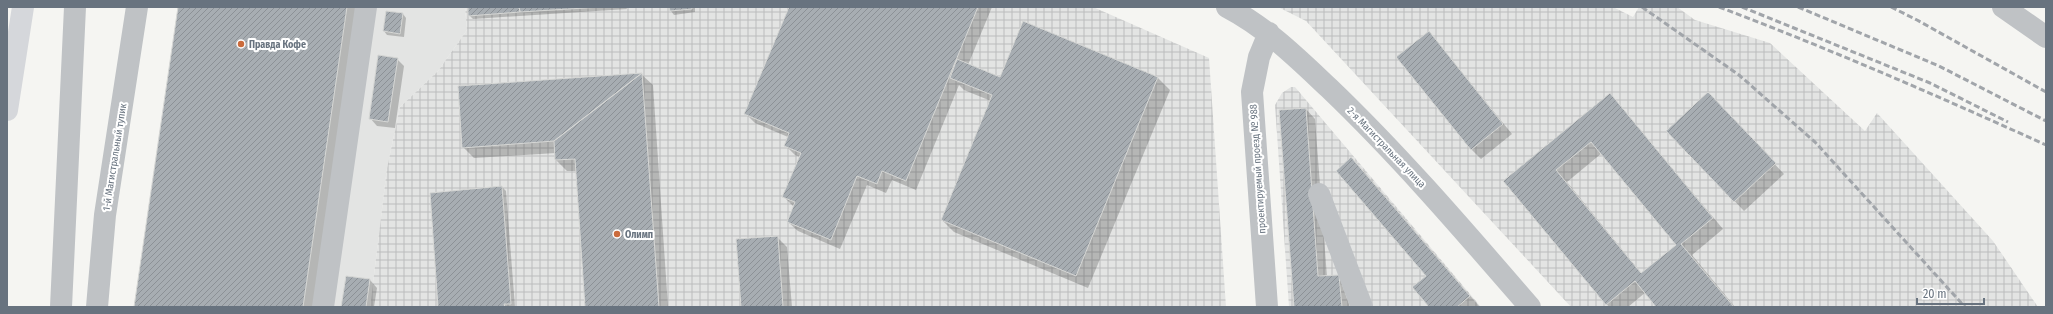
<svg xmlns="http://www.w3.org/2000/svg" width="2053" height="314" font-family="'Fira Sans Condensed',sans-serif">
<style>
.built{fill:#e3e4e3}
.industrial{fill:url(#industrial-grid)}
.shadow{fill:#0003;fill-rule:evenodd}
.building{fill:url(#building-hatch);stroke:#d6d7d5;fill-rule:evenodd}
.lines{fill:none;stroke-linecap:round;stroke-linejoin:round}
.minor{stroke:#bfc2c5;stroke-width:22}
.major{stroke:#d5d7db;stroke-width:22}
.rail{stroke:#a1a5aa;stroke-width:3;stroke-dasharray:6 3;stroke-linecap:butt}
.poi-dot{fill:#cb6b3c;stroke:#fff;stroke-width:1.5}
.labels{text-anchor:middle;stroke-width:4;stroke-linejoin:round;paint-order:stroke}
.poi-label{font-size:10px;font-weight:bold;fill:#68737f;stroke:#fff;text-anchor:start}
.street-label{font-size:10px;fill:#68737f;stroke:#fff}
</style>
<defs>
<pattern id="industrial-grid" width="8" height="8" patternUnits="userSpaceOnUse"><rect width="8" height="8" fill="#e3e4e3"/><path d="M0 4h8M4 0v8" fill="none" stroke="#bcbdbd"/></pattern>
<pattern id="building-hatch" width="6" height="6" patternUnits="userSpaceOnUse"><rect width="6" height="6" fill="#a7adb2"/><path d="M-1 1l2-2M0 6l6-6M5 7l2-2" fill="none" stroke="#8c9196"/></pattern>
</defs>
<rect width="100%" height="100%" fill="#f5f5f2"/>
<path class="built" d="M178,7H465L467,30L438,71L400,107L387,168L370,307H134Z"/>
<path class="industrial" d="M465,7H1093L1209,58L1226,307H370L387,168L400,107L438,71L467,30Z
M1278,7H1613L1633,17L1639,7H1677L1695,20L1770,43L1865,131L1877,113L1993,241L2038,307H1571L1306,21Z
M1291,87H1295L1481,307H1289L1275,105L1282,93Z"/>
<path class="shadow" d="M179,7H361L317,307H135Z
M468,7H626L627,9L473,19L469,15Z
M670,7H695V12L674,15L671,11Z
M790,7H992L968,65L1000,78L1023,22L1158,78L1170,90L1088,288L954,232L942,220L991,101L964,90L959,85L916,190L892,180L886,193L867,185L840,249L798,231L788,222L794,207L784,197L800,157L795,155L785,145L788,137L755,123L746,114Z
M403,14L406,18L404,37L387,35L384,31Z
M1429,32L1512,134L1481,159L1471,149Z
M397,59L404,66L395,128L377,126L370,118Z
M641,74L653,85L668,307H586L577,171H567L556,160V153L474,158L463,147Z
M1610,94L1723,229L1692,255L1735,307H1657L1646,292L1628,307H1609L1505,181ZM1602,153L1677,245L1642,274L1567,182Z
M1717,103L1784,174L1744,211L1668,131Z
M1306,109L1315,119L1327,277L1339,276L1350,307H1295Z
M1361,168L1479,306L1478,307H1430L1427,276Z
M502,187L506,191L515,307H439Z
M777,237L787,247L792,307H742Z
M370,280L377,288L374,307H342Z"/>
<path class="building" d="M178,7H347L303,307H134Z
M468,7H519L520,12L468,16Z
M519,7H601L520,12Z
M669,7H692V9L670,11Z
M789,7H978L906,181L882,171L877,184L857,176L831,240L787,222L795,202L782,197L801,153L784,146L789,133L744,114Z
M386,11L403,13L400,34L383,31Z
M1023,21L1158,77L1076,276L941,220L992,95L950,78L957,59L1000,77Z
M1429,31L1503,124L1471,150L1396,57Z
M378,55L398,58L388,122L369,119Z
M642,73L554,141L462,148L458,86Z
M642,73L659,307H585L575,159L555,160L554,141Z
M1708,92L1776,163L1734,202L1666,131Z
M1610,93L1713,218L1681,244L1734,307H1656L1635,281L1606,305L1503,181ZM1591,142L1676,245L1641,273L1556,170Z
M1306,108L1318,276L1339,275L1342,307H1294L1279,110Z
M1351,157L1470,296L1457,307H1429L1412,287L1426,276L1336,171Z
M502,186L511,304H504L505,307H438L430,193Z
M778,236L783,307H741L736,239Z
M346,276L370,279L366,307H341Z"/>
<g class="lines">
<path class="minor" d="M1227,7C1267,28 1297,58 1329,88C1401,157 1465,232 1530,307
M2003,7L2046,37
M1319,194L1362,307
M61,307L75,7
M97,307L105,215L137,7
M323,307L366,7
M1267,307L1252,92L1259,57L1269,33"/>
<path class="major" d="M7,110L23,7"/>
<path class="rail" d="M1642,7L1739,75L1815,142L1965,307
M1719,7C1830,49 1938,96 2046,145
M1742,7L1930,83L2008,122
M1798,7L1939,66L2046,121
M1891,7L1917,20L2046,92"/>
</g>
<g class="poi-dot">
<circle cx="241" cy="44" r="4"/>
<circle cx="617" cy="234" r="4"/>
</g>
<g class="labels">
<g class="poi-label">
<text x="249" y="48">Правда Кофе</text>
<text x="625" y="238">Олимп</text>
</g>
<g class="street-label">
<text transform="translate(1387 147) rotate(46)" y="4">2-я Магистральная улица</text>
<text transform="translate(114 157) rotate(-81)" y="4">1-й Магистральный тупик</text>
<text transform="translate(1257 169) rotate(-94)" y="4">проектируемый проезд № 988</text>
</g>
</g>
<rect width="2053" height="314" fill="none" stroke="#68737f" stroke-width="16"/>
<path d="M1917 298v6h67v-6" fill="none" stroke="#68737f" stroke-width="2"/>
<text x="1923" y="298" font-size="12" fill="#68737f" stroke="#ffffff" stroke-width="3" paint-order="stroke">20 m</text>
</svg>
